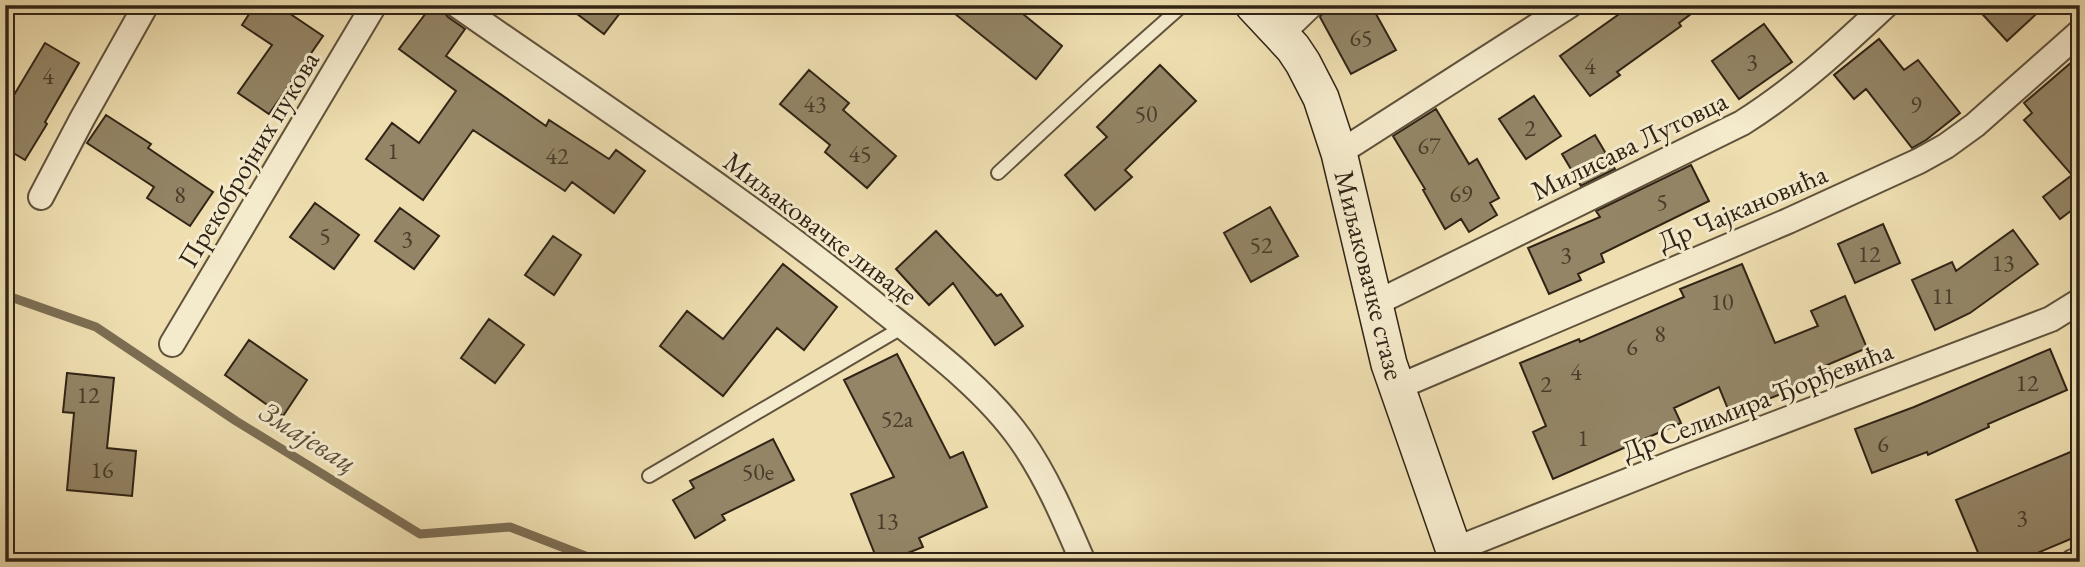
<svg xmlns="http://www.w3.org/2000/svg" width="2085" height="567" font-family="'EB Garamond',serif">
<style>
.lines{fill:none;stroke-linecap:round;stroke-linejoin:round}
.stream{stroke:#7c6e53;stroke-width:9}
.building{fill:#938566;stroke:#312416;stroke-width:2}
.lane-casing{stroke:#60523c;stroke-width:16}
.street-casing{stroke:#60523c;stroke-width:28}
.secondary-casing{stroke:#312416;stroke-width:38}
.lane{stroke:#f4eacc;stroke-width:12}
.street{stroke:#f4eacc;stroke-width:24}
.secondary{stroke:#f4eacc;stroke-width:35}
.labels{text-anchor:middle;stroke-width:6;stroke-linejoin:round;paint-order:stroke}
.number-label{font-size:24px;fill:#4a3c2a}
.street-label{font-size:28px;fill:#312416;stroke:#f4eacc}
.water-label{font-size:30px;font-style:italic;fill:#5d4f3a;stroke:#f4eacc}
</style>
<rect width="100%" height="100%" fill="#eedeb0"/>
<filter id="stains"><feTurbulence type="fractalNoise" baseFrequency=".00286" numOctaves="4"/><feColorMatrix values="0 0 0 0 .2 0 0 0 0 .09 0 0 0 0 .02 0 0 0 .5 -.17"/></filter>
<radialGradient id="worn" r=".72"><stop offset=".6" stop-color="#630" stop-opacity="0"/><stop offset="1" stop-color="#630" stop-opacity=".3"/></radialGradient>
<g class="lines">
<path class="stream" d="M5,295L96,327L236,421L420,534L510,527L601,562"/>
</g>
<path class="building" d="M255,5H277L323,36L269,114L238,93L272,45L242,25Z
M432,5H442L444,12L448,17L465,29L446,56L546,126L549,120L609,159L616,150L645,171L614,213L572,182L565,191L473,130L423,200L366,159L392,123L419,143L456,91L399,49Z
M565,5H626L604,34Z
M944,5H1012L1062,46L1036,79Z
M1325,5H1371L1396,50L1351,74L1320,17L1325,10Z
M1632,5H1703L1679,23L1681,26L1617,72L1620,75L1590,96L1560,56Z
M1974,5H2046L2007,41Z
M1764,24L1792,62L1739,99L1712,61Z
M1879,39L1904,70L1918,60L1960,113L1926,140L1912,148L1866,89L1854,99L1834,75Z
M45,43L79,63L45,122L47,124L25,160L5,148V110Z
M2080,55V204L2060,219L2043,197L2072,175L2024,120L2032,113L2024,103Z
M1160,65L1196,101L1125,170L1132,177L1095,210L1065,175L1107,137L1097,127Z
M809,70L849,103L843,110L896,156L867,188L825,152L830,145L780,104Z
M1534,96L1561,136L1526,159L1499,119Z
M1436,109L1469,164L1477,159L1499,198L1490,203L1497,215L1469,232L1461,219L1445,229L1423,190L1425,189L1393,136Z
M106,115L151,144L148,148L213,192L190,226L147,198L154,187L87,143Z
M1595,135L1615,169L1581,186L1562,154Z
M1691,165L1709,201L1601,254L1604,262L1578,274L1581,280L1549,294L1528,248L1600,217L1596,211Z
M315,203L359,235L334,269L290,237Z
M1270,207L1298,256L1251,282L1224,233Z
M400,208L439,236L414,269L375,241Z
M1883,224L1900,263L1855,283L1838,244Z
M2013,230L2038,264L1970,313L1935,330L1912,280L1952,262L1956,271Z
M936,231L997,296L1001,294L1023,326L995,345L953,283L929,305L896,269Z
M553,236L581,255L554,295L525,275Z
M783,264L837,307L804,350L777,328L723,396L660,346L687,311L723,339Z
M1742,264L1775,343L1818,326L1811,311L1845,296L1867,348L1827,365L1830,371L1780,391L1781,394L1730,414L1719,387L1674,408L1681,423L1553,479L1533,432L1546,426L1520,363L1579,339L1580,342L1684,297L1680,289Z
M489,319L524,345L495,383L461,358Z
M249,340L307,380L283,416L225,375Z
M2050,349L2067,390L1988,424L1989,427L1928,455L1927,452L1872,473L1855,429L1914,407Z
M897,354L950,458L963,452L987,507L919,538L923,547L885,562H878L851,494L894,477L844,380Z
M67,373L114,378L107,448L136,451L132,496L67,490L74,413L63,412Z
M773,439L794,480L722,515L725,520L695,538L673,500L694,488L690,481Z
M2080,448V535L2016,562H1982L1956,500Z"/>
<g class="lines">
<defs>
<path id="lane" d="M998,173L1095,83L1183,5
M649,476L903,327"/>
<path id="street" d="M457,5C600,105 747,200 882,310C930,348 986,390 1021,440C1047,477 1065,520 1083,562
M1281,34L1311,5
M1339,153L1570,5
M41,197L82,119L146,5
M1374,304L1742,123C1796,89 1840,48 1886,5
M172,344L374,5
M1398,387L1788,221L1919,161L1946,146L1975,125L2080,32
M1454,550L1678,461L2051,319L2080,301
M2073,562L2080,559"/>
<path id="secondary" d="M1253,5L1293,48L1303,63L1321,98L1339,153L1389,364L1458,562"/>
</defs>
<use href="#lane" class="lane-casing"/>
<use href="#street" class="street-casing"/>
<use href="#secondary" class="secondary-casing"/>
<use href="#lane" class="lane"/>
<use href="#street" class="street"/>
<use href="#secondary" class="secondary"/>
</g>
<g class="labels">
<g class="number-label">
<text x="1361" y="46">65</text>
<text x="1752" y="70">3</text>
<text x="1590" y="74">4</text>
<text x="48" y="84">4</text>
<text x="815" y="112">43</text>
<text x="1916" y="113">9</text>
<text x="1146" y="122">50</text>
<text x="1530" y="136">2</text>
<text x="1429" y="154">67</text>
<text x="393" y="159">1</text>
<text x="860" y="162">45</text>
<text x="557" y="164">42</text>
<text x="1461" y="202">69</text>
<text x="180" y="203">8</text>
<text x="1662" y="210">5</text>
<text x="325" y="244">5</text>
<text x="407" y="247">3</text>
<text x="1261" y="253">52</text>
<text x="1869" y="262">12</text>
<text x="1566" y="263">3</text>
<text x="2003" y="271">13</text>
<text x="1943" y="304">11</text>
<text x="1722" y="310">10</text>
<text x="1660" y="342">8</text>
<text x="1632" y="355">6</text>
<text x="1576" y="380">4</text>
<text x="2027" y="391">12</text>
<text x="1546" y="392">2</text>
<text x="88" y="403">12</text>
<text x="897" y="427">52a</text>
<text x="1583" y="446">1</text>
<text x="1883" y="452">6</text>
<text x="102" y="478">16</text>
<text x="758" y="480">50e</text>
<text x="2022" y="526">3</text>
<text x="887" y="529">13</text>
</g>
<g class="street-label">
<text transform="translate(1629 145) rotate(-26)" y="10">Милисава Лутовца</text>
<text transform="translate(248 159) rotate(-59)" y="10">Прекобројних пукова</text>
<text transform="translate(1742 207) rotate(-23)" y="10">Др Чајкановића</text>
<text transform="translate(821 228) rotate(37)" y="10">Миљаковачке ливаде</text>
<text transform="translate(1370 275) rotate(76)" y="10">Миљаковачке стазе</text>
<text transform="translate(1757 400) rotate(-21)" y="10">Др Селимира Ђорђевића</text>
</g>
<g class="water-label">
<text transform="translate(308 437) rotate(32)" y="10">Змајевац</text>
</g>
</g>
<rect width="2085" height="567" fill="none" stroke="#eedeb0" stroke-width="28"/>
<rect x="7" y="7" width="2071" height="553" fill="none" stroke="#312416" stroke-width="3.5"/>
<rect x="14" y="14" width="2057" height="539" fill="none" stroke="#312416" stroke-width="2"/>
<rect width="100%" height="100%" filter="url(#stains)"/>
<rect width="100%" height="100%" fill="url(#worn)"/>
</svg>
